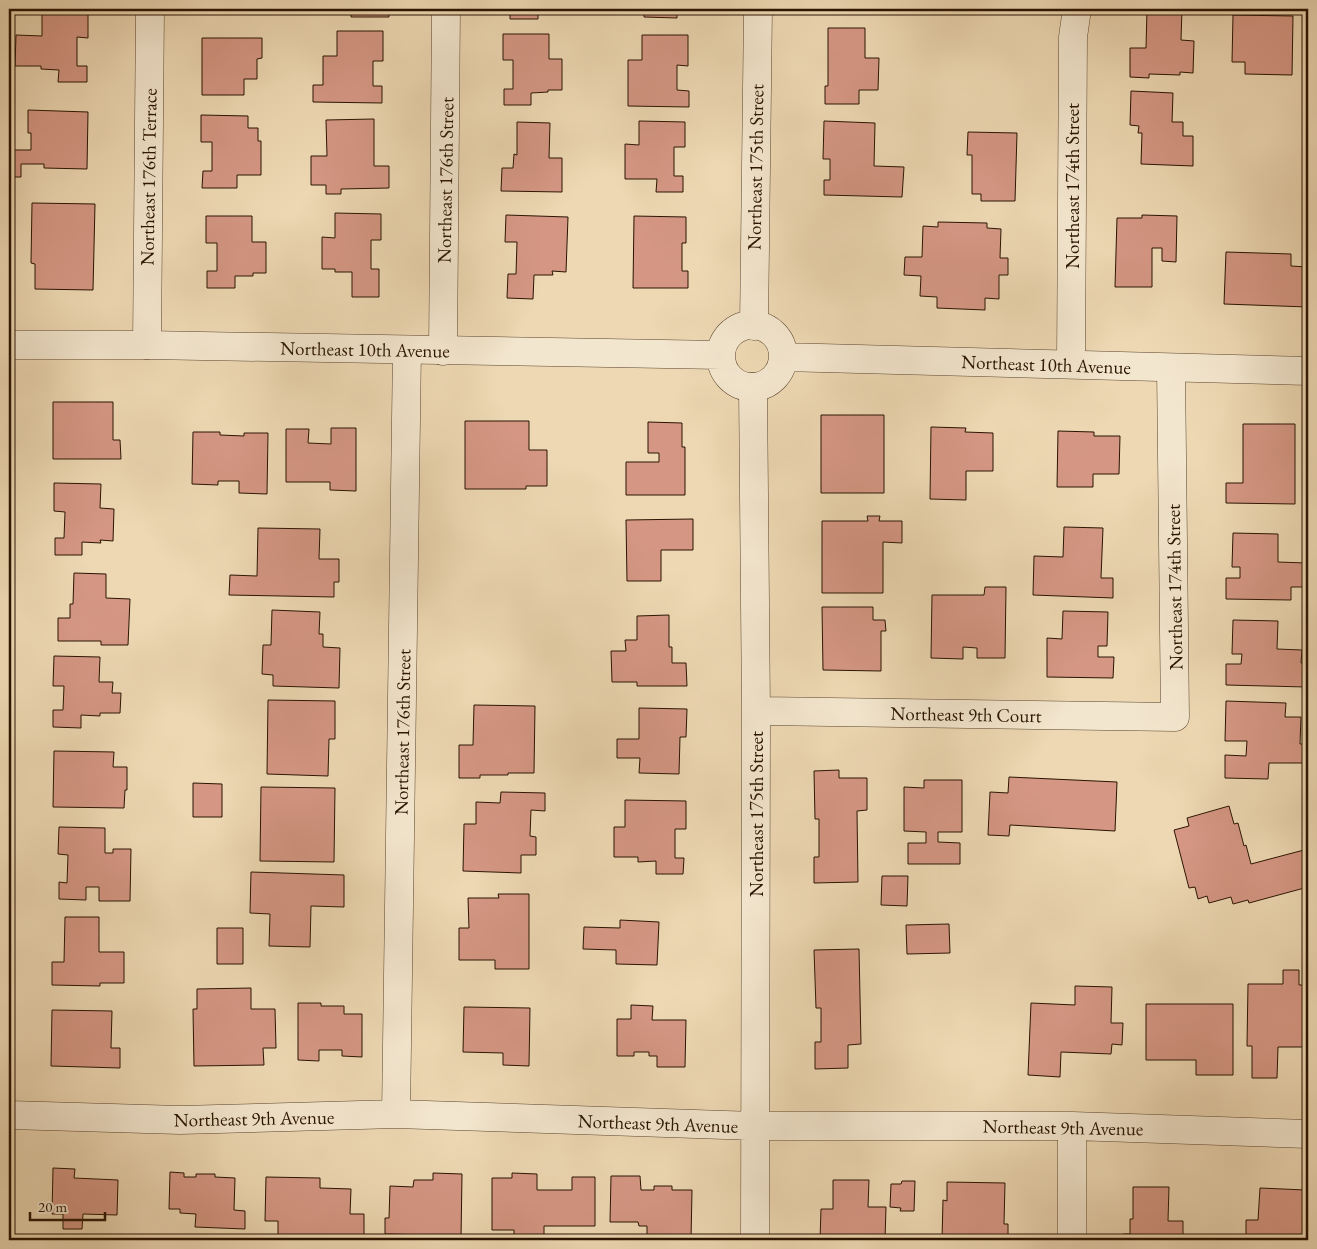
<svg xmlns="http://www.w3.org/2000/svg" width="1317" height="1249" font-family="'EB Garamond',serif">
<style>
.building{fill:#d59784;stroke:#2a1402}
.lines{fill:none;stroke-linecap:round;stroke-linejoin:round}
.minor-casing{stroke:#5b452e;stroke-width:29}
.tertiary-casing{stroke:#5b452e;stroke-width:29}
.minor{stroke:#f3e6ce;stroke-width:28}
.tertiary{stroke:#f3e6ce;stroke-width:28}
.labels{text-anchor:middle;stroke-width:4.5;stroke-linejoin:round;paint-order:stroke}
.street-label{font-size:19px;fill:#2a1402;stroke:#f3e6ce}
</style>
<rect width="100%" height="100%" fill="#edd8b3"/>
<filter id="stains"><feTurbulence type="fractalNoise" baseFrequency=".004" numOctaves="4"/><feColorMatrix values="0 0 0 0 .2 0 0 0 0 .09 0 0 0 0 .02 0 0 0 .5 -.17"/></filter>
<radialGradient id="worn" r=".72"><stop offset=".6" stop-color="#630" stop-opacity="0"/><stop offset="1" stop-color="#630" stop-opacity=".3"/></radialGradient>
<path class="building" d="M205,9H231V14H205Z
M351,9H389V17H351Z
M510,9H538V19H510Z
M644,9H677V18L644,17Z
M954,9H985V13L954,12Z
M1147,9H1182L1181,40L1194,41L1193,73L1180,72V75L1149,74V78L1130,77V48H1146Z
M42,11H88V38L77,37V66H87V82H58L59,70L41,69V66H15L16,35L42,36Z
M1233,15L1293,16L1292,75L1245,74V62H1232Z
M828,28H865V58H879L878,90H859V104H825V86H828Z
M337,31H383V61H373V86H382V103L313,102V85H323V56H337Z
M503,34H549V59H562V90H548V92L531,93V105H504V89H513V60H503Z
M642,35H688V66L677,65V90L689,91V107L628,106V60H642Z
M202,38H262V58L257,59V79H244V95H202Z
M1131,91L1173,93L1172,122H1183V136H1193V166L1141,164L1142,133H1138L1139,126L1130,125Z
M28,110L88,112L87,169L44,168V164H21V177H9V150H31V133H28Z
M201,115L248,116V128H258V141H261V175H237V188H202L203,171H212V142H201Z
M374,119V166H389V188L341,189V194H326V185H311V156H327L326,120Z
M639,121L685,122V147H674V176H683V192H656L657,179H625V144L639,145Z
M824,121L875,123L874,166L904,167L902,197L824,195V180H830V159H823Z
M517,122L550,123L549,158H562V192L501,191L502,168H513L514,154L517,155Z
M968,132L1017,133L1015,201H981V194H972V155H967Z
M32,203L95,204L93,290L35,289V264L31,263Z
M335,213L381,214V240H371V269H379V297H352V272H335V269H322V237L335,238Z
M506,215L568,217L566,272L552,271L553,275H534L533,299L507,298L508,274H516L517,242H505Z
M1142,215L1177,216L1176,262L1162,261V248H1152V287H1115L1117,218H1142Z
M206,216H252V242H266V273H253V276H235V288H207V271H217V243H206Z
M634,216L686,217V243H682V271H688V288H633Z
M938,222L987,223V228L1001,229L1000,258H1008V275H999V299L985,298V310L937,308V297L920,296L921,276L904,275L905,257H922L923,226L938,227Z
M1226,252L1291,254V266L1308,267V307L1224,304Z
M53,402H113V440H120L121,459H53Z
M821,415H884V493H821Z
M465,421H529V450H547V486H526V489H465Z
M648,422L682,423V447H685V495H626V462H659V453H648Z
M1243,424H1295V504L1226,503V483H1243Z
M931,427L966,428L965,432L993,433V471H966V500L930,499Z
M331,428H356V491L330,490V482H286V429H309L308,443L331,444Z
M1058,431L1094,432V436H1120L1119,474H1093V487H1057Z
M193,432H220V435L244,436V433H268L267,494L239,493V481H218V485L192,484Z
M54,483L101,484L100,508L114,509L113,541L100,540L101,543L82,542V555H55V538H64L65,512L54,511Z
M867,516H880L879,521H902V543L883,542V593H822V521H868Z
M693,519V550H661V581H627L626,520Z
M1064,527L1103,528L1101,578H1113V598L1033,595L1034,556L1063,557Z
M258,528L320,529L319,559H339V582H334V597L229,595L230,575L257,576Z
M1233,533L1278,534V562L1306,563L1305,587H1291V600L1226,599V578H1240V567H1232Z
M74,573L106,574V598L130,599L128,645H101V641H58V618H70V604H73Z
M985,587H1006L1005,658H977V648L963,647V659L931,658L932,595H984Z
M822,607H873V620H885L886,631H881V671L823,670Z
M272,610L320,612L319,634H323V647L340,648L339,688L273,686V675L262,674L263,645H271Z
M1063,611L1108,612L1107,646H1098V657H1114L1113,678L1047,677V638L1062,639Z
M669,615V647H672V663H686L687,686H637V682H612L611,651H626L625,640H637V616Z
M1233,620L1278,621L1277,649L1302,650L1301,663L1306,664V687L1226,685V664H1241L1242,654H1232Z
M54,656L100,657L99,682H113L112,693H121L120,713H100V716L81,715V728L53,727V710H63L64,686H53Z
M268,700L335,701V739H329L328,776L267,774Z
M1226,701L1286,703L1285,717H1301L1300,744H1308V763H1269L1268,779L1225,778V755L1246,756L1247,741H1225Z
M474,705L535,706L534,773H508V775H480V778H459V745H473Z
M639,708L687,709L686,737H680L679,774L639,773L640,758H617V739H639Z
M54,751L114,752L113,767H127V790H125L124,808L53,807Z
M839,770V778H867V810L857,811L858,882L814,883V857H819V819H815L814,771Z
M1009,777L1117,782L1115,831L1010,825L1009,836L988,835L990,792L1008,793Z
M924,780H962V832H938V842L960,843V864H908V843H926V832L904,831V787L924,788Z
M193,783L222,784V817H193Z
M261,787L335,788L334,862L260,861Z
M501,792L545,793V811L531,810L530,836L536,837V855H521V873L463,871L464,824H476V802L500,803Z
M625,800L686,801V829H675V858H684L683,874H656V861L638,862V857H614V827H625Z
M1229,806L1234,824L1238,823L1244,846L1246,845L1251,864L1304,850L1308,866V887L1249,903L1248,900L1233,904L1231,897L1209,903L1207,896L1198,899L1195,887L1189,888L1174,830L1189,826L1187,818Z
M59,827L105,828V853H113V849H131L130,901H99V887H86V900L59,899V882L67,883L68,855L58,854Z
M251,872L344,875V907L311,906L310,947L269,946L270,914L250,913Z
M882,876H908L907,906L881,905Z
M498,894H529V969H495V960H459V928H469L468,898H499Z
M65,917H99V952H124V983H100V986L52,985V962H64Z
M620,920L659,922L657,965L616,964V950L583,949L584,927L620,928Z
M949,924L950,953L907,954L906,925Z
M217,928H243V964H217Z
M859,949L861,1044L848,1045V1068L815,1069V1042H821V1008H816L814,950Z
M1283,970H1299V985H1308V1047H1278L1277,1078H1252V1046H1247L1248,984H1283Z
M1075,986L1112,987L1111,1023H1123L1122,1045L1112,1044L1111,1054L1061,1052L1060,1077L1028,1075L1031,1003L1075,1005Z
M251,988V1009H275L276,1048H263L264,1065L194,1066L193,1009H197V989Z
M298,1003H321V1006H344V1014H362V1057L342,1056V1050H319V1061L298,1060Z
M1146,1004H1233V1075H1196V1060H1146Z
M631,1005L653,1006L652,1020H686L685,1067H657V1056H649V1052H634V1056H617V1019H631Z
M464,1007L530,1008L529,1066L503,1065V1053L463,1052Z
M52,1010L112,1011L111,1048H120V1068L51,1066Z
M53,1168L75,1169L74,1178L118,1180L117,1215L83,1214L82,1229H63V1214H52Z
M170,1172L184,1173V1177H196V1174H215V1177L235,1178L234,1210L245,1211V1229L195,1227L196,1214L180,1213V1209H169Z
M433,1173L462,1174L461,1239H433V1235L385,1234V1218H389L390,1186L413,1187L414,1180H433Z
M512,1173L537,1174V1190H572V1177H595V1226H544V1240H514V1230H492V1178H512Z
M611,1176H640L641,1190H654V1186H672V1190H692L691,1240H647V1226H639L638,1222H610Z
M266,1177L320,1178V1188L351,1189L350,1214H364V1238L302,1237V1240H278V1221H265Z
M833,1180H869L868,1207H886L885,1240H820L821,1209H833Z
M902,1181H915L914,1211H900L901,1208L890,1207L891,1184H901Z
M947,1182L1005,1183L1004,1224H1008V1240H942L943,1200L947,1201Z
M1133,1187H1169L1168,1221H1183V1240H1123V1234H1130V1219H1133Z
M1260,1188L1305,1190L1304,1240H1258V1239L1246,1238V1220H1258Z"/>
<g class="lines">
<defs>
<path id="minor" d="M754,326L758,9
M147,345L150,9
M443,351L446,9
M1071,364L1073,37L1077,9
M753,387L756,711L755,1240
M756,711L1175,717L1171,368
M396,1114L407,350
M9,1115L180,1120L396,1114L755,1126H1072L1308,1134
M1072,1240V1126"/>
<path id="tertiary" d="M721 356a31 31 0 1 1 62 0a31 31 0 1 1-62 0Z
M9,345H147L721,355
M783,357C958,361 1133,367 1308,371"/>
</defs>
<use href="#minor" class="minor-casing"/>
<use href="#tertiary" class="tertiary-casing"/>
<use href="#minor" class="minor"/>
<use href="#tertiary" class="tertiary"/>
</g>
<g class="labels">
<g class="street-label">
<text transform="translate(755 167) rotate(-89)" y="7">Northeast 175th Street</text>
<text transform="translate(148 177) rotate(-89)" y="7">Northeast 176th Terrace</text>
<text transform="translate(445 180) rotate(-89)" y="7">Northeast 176th Street</text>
<text transform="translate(1072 186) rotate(-90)" y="7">Northeast 174th Street</text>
<text transform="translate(365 349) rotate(1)" y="7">Northeast 10th Avenue</text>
<text transform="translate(1046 364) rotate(2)" y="7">Northeast 10th Avenue</text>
<text transform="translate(1174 587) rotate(-91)" y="7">Northeast 174th Street</text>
<text transform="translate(966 714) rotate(1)" y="7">Northeast 9th Court</text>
<text transform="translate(402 732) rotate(-89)" y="7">Northeast 176th Street</text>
<text transform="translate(756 814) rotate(-90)" y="7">Northeast 175th Street</text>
<text transform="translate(254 1118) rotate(-1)" y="7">Northeast 9th Avenue</text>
<text transform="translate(658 1123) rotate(2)" y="7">Northeast 9th Avenue</text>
<text transform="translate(1063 1127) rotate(1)" y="7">Northeast 9th Avenue</text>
</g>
</g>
<rect width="1317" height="1249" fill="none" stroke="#edd8b3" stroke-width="30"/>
<rect x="10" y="10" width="1297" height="1229" fill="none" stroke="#2a1402" stroke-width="2.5"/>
<rect x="15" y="15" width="1287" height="1219" fill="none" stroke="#2a1402"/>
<path d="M30 1212v8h75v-8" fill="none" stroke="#2a1402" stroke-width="2.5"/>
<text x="38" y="1212" font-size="15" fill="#2a1402" stroke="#f3e6ce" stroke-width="4" paint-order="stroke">20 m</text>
<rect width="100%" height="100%" filter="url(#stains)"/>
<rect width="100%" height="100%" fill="url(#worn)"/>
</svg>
